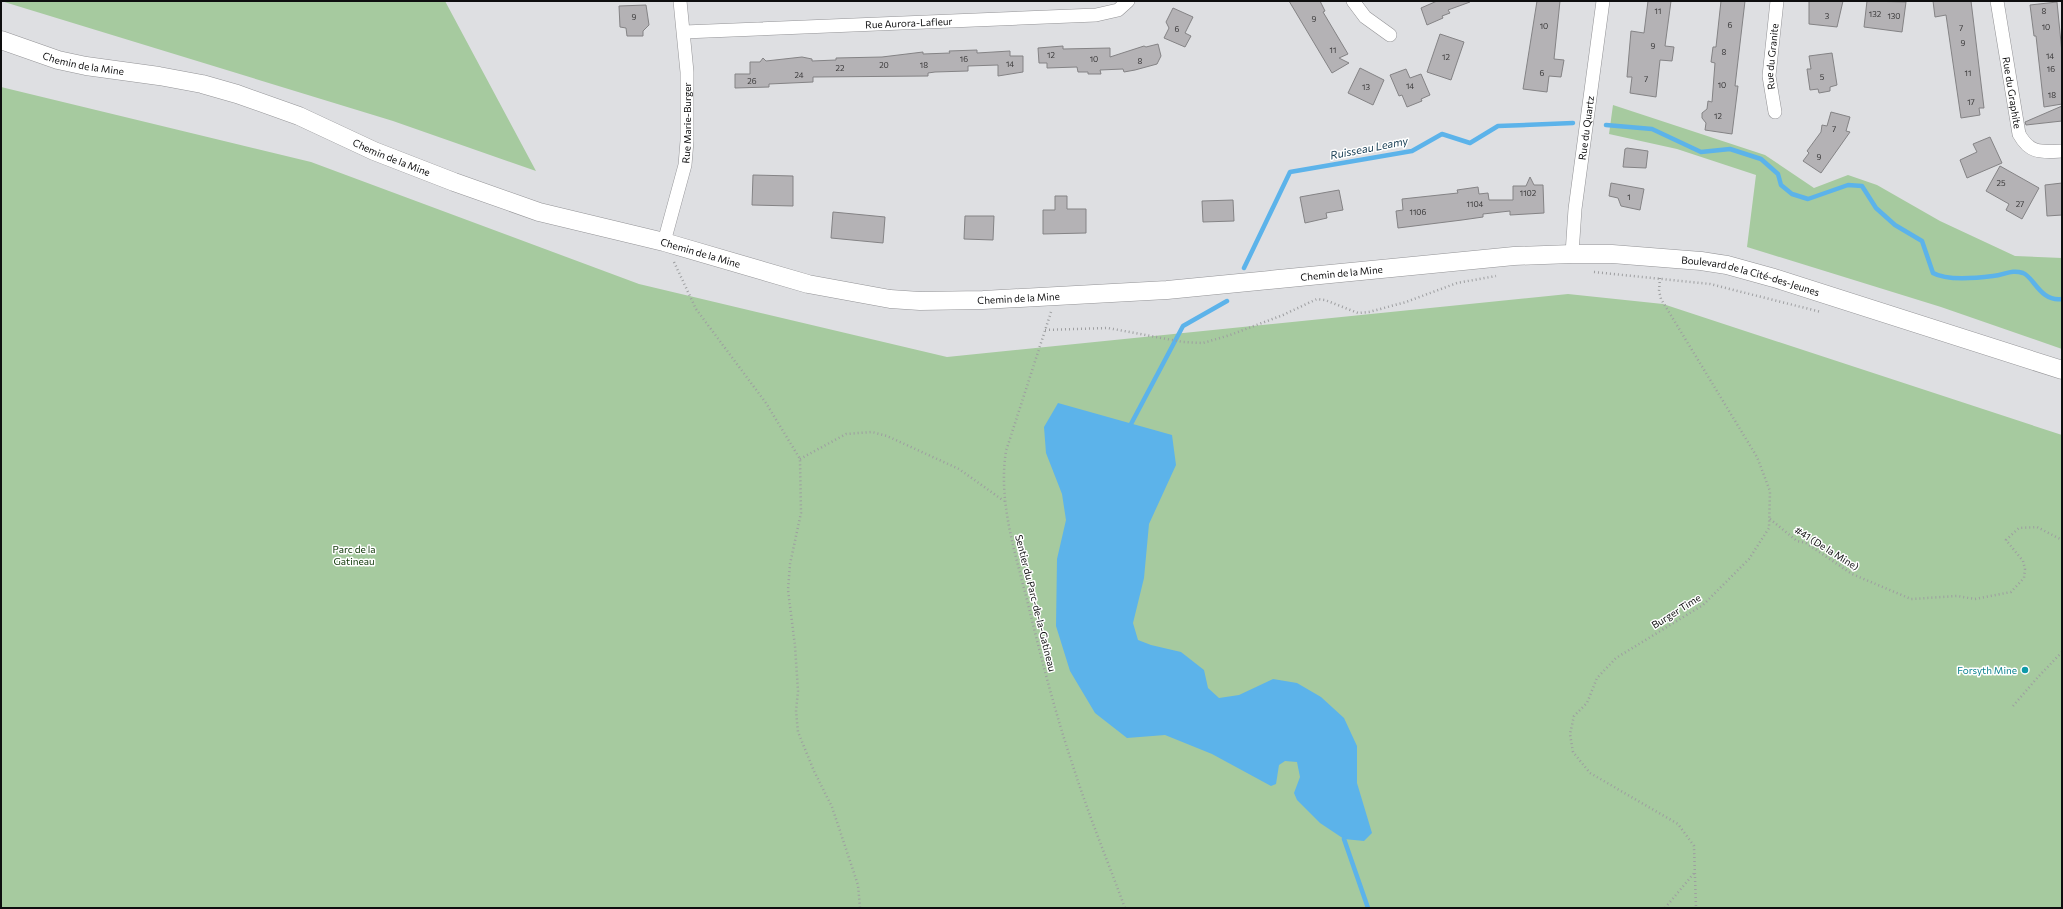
<svg xmlns="http://www.w3.org/2000/svg" width="2063" height="909" font-family="Commissioner,sans-serif">
<style>
.green{fill:#a6ca9f}
.water{fill:#5cb3ea}
.lines{fill:none;stroke-linecap:round;stroke-linejoin:round}
.stream{stroke:#5cb3ea;stroke-width:4.5}
.building{fill:#b4b2b5;stroke:#848385}
.street-casing{stroke:#939396;stroke-width:14}
.secondary-casing{stroke:#939396;stroke-width:19}
.path{stroke:#9d9ea0;stroke-width:2.5;stroke-dasharray:1 3;stroke-linecap:butt}
.street{stroke:#fff;stroke-width:13}
.secondary{stroke:#fff;stroke-width:18}
.culture-dot{fill:#0f9aa8;stroke:#fff;stroke-width:1.5}
.labels{text-anchor:middle;stroke-width:3;stroke-linejoin:round;paint-order:stroke}
.number-label{font-size:8px;fill:#383738}
.street-label{font-size:10px;fill:#0e0e0f;stroke:#fff}
.park-label{font-size:10px;fill:#0b3303;stroke:#fff}
.culture-label{font-size:10px;fill:#0d838f;stroke:#fff;text-anchor:end}
.water-label{font-size:11px;font-style:italic;fill:#173d53;stroke:#fff}
</style>
<rect width="100%" height="100%" fill="#dedfe2"/>
<path class="green" d="M1,1H445L536,171L393,121Z
M1,87L311,162L639,284L947,357L1568,294L1663,304L2062,435V908H1Z
M1613,105L1765,155L1814,188L1848,175L1877,185L1940,221L2015,256L2062,258V349L1941,307L1747,247L1756,175L1677,149L1609,134Z"/>
<path class="water" d="M1058,403L1172,435L1176,465L1149,524L1144,578L1133,623L1138,640L1151,645L1181,652L1204,670L1208,688L1219,698L1239,695L1273,679L1297,683L1321,697L1344,718L1357,746V783L1372,833L1364,841L1344,839L1320,823L1297,800L1294,793L1300,777L1297,762L1285,761L1279,765L1276,784L1271,786L1212,754L1165,735L1127,738L1095,713L1070,671L1056,626L1057,559L1066,520L1062,494L1046,453L1044,427Z"/>
<g class="lines">
<path class="stream" d="M1606,125L1652,129L1701,152L1730,149L1761,159L1778,174L1781,185L1792,194L1808,199L1848,185L1862,186L1876,208L1895,225L1922,241L1933,273C1947,281 1977,278 1993,276C2005,275 2011,269 2023,273C2034,277 2040,302 2062,299
M1244,268L1290,172L1412,151L1442,134L1470,143L1498,126L1573,123
M1131,424L1183,326L1227,301
M1344,839L1368,908"/>
</g>
<path class="building" d="M1289,1H1320L1325,11L1323,12L1348,54L1339,58L1349,63L1332,73Z
M1437,1H1470V2L1448,10L1450,13L1442,16L1443,18L1427,25L1421,8Z
M1537,1H1560L1554,59L1564,60L1561,77L1549,76L1547,92L1523,89Z
M1648,1H1671L1665,46L1674,47L1672,61L1660,60L1656,97L1630,93L1632,77H1627L1631,31L1644,33Z
M1721,1H1745L1735,86H1738L1732,134L1705,130L1706,123L1702,118V113L1707,109L1708,101L1712,102L1715,63L1711,62L1713,47H1716Z
M1809,1H1843L1837,27L1809,24Z
M1867,1L1906,2L1902,32L1864,27Z
M1933,1H1971L1984,108H1979L1980,115L1961,118L1946,15L1935,17Z
M2057,2L2062,53V104L2044,107L2036,36H2034L2030,5Z
M646,5L649,25L643,31V36H627L626,28L620,27L619,6Z
M1173,8L1193,17L1185,33L1191,36L1185,47L1164,38L1169,28L1166,22Z
M1440,34L1464,42L1451,80L1427,72Z
M1158,44L1161,56L1157,64L1135,70L1124,72L1123,69L1100,70L1101,74H1088V72H1078L1077,67L1047,68V63H1039L1038,48L1063,46V49L1110,48V57L1144,46L1146,47Z
M977,50V53L1010,51V56H1023V72L998,76V65L968,66V71L935,72L928,73V76L813,77V82L769,84V87L735,88V74H750V62H760L763,58L766,61L802,57L812,59V61L836,60V58L882,57L923,52V54L950,53L949,51Z
M1832,53L1837,85L1830,87V91L1819,93L1818,89L1810,90L1807,69H1811L1809,56Z
M1360,68L1384,80L1373,105L1348,93Z
M1406,69L1410,78L1421,74L1430,95L1421,99L1422,101L1407,107L1402,95L1399,96L1390,75Z
M2062,106V121L2026,125L2025,122Z
M1831,112L1850,117L1846,131L1850,132L1821,173L1803,161L1809,153L1807,151L1821,132L1822,125L1827,126Z
M1990,137L2002,163L1967,178L1960,160L1977,152L1973,144Z
M1627,148L1648,151L1646,168L1623,167L1625,149Z
M2000,166L2039,188L2022,219L2006,210L2009,204L1986,191Z
M753,175L793,176V206L752,205Z
M1530,177L1534,185H1543L1544,213L1510,215V211L1483,214V217L1462,220L1398,228L1396,211L1403,210L1402,199L1458,193L1457,190L1478,187L1479,194L1488,193L1489,200H1513V186H1526Z
M1611,183L1644,189L1640,210L1621,206L1618,198L1609,196Z
M2062,183V215L2047,216L2045,185Z
M1339,190L1343,210L1326,213L1327,218L1305,223L1300,197Z
M1055,196H1067V209H1086V233L1043,234V210H1055Z
M1233,200L1234,221L1203,222L1202,201Z
M833,212L885,217L883,243L831,238Z
M965,216H994L993,240L964,239Z"/>
<g class="lines">
<defs>
<g id="street">
<path d="M1353,1L1365,17L1390,35"/>
<path id="s1" d="M1997,1L2019,134C2030,154 2041,152 2062,151"/>
<path id="s2" d="M684,32L1096,15L1118,10L1128,1"/>
<path id="s3" d="M1775,112L1769,76L1777,1"/>
<path id="s4" d="M664,242L685,165L687,141V72L680,1"/>
<path id="s5" d="M1572,254L1575,209L1603,1"/>
</g>
<g id="secondary">
<path id="s6" d="M1,40L58,60L86,66L159,76L202,84L237,94L299,116L374,151L454,182L539,212L664,242L808,284L890,299L920,301L983,300L1167,290L1514,256L1572,254H1612L1701,261L1727,265L1774,278L2062,370"/>
</g>
</defs>
<use href="#street" class="street-casing"/>
<use href="#secondary" class="secondary-casing"/>
<path class="path" d="M674,262L696,309L766,403L800,459L801,513L790,564L788,590L795,646L798,691L796,711L798,732L814,771L832,807L858,885L860,908
M1594,272L1710,284L1821,312
M1660,278L1659,291L1661,299L1757,457L1770,491L1769,528L1749,559L1703,605L1616,658L1597,678L1587,703L1574,716L1570,734L1573,752L1590,773L1678,824L1694,846L1696,908
M1051,312L1006,451C998,501 1015,552 1027,600C1041,657 1055,713 1074,769C1089,816 1108,862 1125,908
M1045,330L1108,328L1183,342L1203,343L1230,335L1283,315L1317,299L1325,300L1358,313L1369,312L1406,302L1457,283L1496,276
M800,459L846,434L872,432L887,436L959,469L1004,501
M1770,519L1797,541L1806,543L1852,574L1911,599L1957,596L1975,599L2011,592L2024,578L2025,569L2023,561L2006,540L2019,528L2037,527L2062,540
M2013,706L2038,677L2062,652
M1665,908L1695,872"/>
<use href="#street" class="street"/>
<use href="#secondary" class="secondary"/>
</g>
<circle class="culture-dot" cx="2025" cy="670" r="4"/>
<g class="labels">
<g class="number-label">
<text x="1658" y="14">11</text>
<text x="2044" y="14">8</text>
<text x="1875" y="17">132</text>
<text x="1827" y="19">3</text>
<text x="1894" y="19">130</text>
<text x="634" y="20">9</text>
<text x="1314" y="22">9</text>
<text x="1730" y="28">6</text>
<text x="1544" y="29">10</text>
<text x="2046" y="30">10</text>
<text x="1961" y="31">7</text>
<text x="1177" y="32">6</text>
<text x="1963" y="46">9</text>
<text x="1653" y="49">9</text>
<text x="1333" y="53">11</text>
<text x="1724" y="55">8</text>
<text x="1051" y="58">12</text>
<text x="2050" y="59">14</text>
<text x="1446" y="60">12</text>
<text x="964" y="62">16</text>
<text x="1094" y="62">10</text>
<text x="1140" y="64">8</text>
<text x="1010" y="67">14</text>
<text x="884" y="68">20</text>
<text x="924" y="68">18</text>
<text x="840" y="71">22</text>
<text x="2051" y="72">16</text>
<text x="1542" y="76">6</text>
<text x="1968" y="76">11</text>
<text x="799" y="78">24</text>
<text x="1822" y="80">5</text>
<text x="1646" y="82">7</text>
<text x="752" y="84">26</text>
<text x="1722" y="88">10</text>
<text x="1410" y="89">14</text>
<text x="1366" y="90">13</text>
<text x="2052" y="98">18</text>
<text x="1971" y="105">17</text>
<text x="1718" y="119">12</text>
<text x="1834" y="132">7</text>
<text x="1819" y="160">9</text>
<text x="2001" y="186">25</text>
<text x="1528" y="196">1102</text>
<text x="1629" y="200">1</text>
<text x="1475" y="207">1104</text>
<text x="2020" y="207">27</text>
<text x="1418" y="215">1106</text>
</g>
<g class="street-label">
<text dy="4" stroke="none"><textPath href="#s2" startOffset="225">Rue Aurora-Lafleur</textPath></text>
<text dy="4" stroke="none"><textPath href="#s3" startOffset="56">Rue du Granite</textPath></text>
<text dy="4" stroke="none"><textPath href="#s6" startOffset="86">Chemin de la Mine</textPath></text>
<text dy="4" stroke="none"><textPath href="#s1" startOffset="93">Rue du Graphite</textPath></text>
<text dy="4" stroke="none"><textPath href="#s4" startOffset="122">Rue Marie-Burger</textPath></text>
<text dy="4" stroke="none"><textPath href="#s5" startOffset="127">Rue du Quartz</textPath></text>
<text dy="4" stroke="none"><textPath href="#s6" startOffset="410">Chemin de la Mine</textPath></text>
<text dy="4" stroke="none"><textPath href="#s6" startOffset="734">Chemin de la Mine</textPath></text>
<text dy="4" stroke="none"><textPath href="#s6" startOffset="1382">Chemin de la Mine</textPath></text>
<text dy="4" stroke="none"><textPath href="#s6" startOffset="1794">Boulevard de la Cité-des-Jeunes</textPath></text>
<text dy="4" stroke="none"><textPath href="#s6" startOffset="1058">Chemin de la Mine</textPath></text>
<text transform="translate(1827 548) rotate(32)" y="4">#41 (De la Mine)</text>
<text transform="translate(1036 603) rotate(76)" y="4">Sentier du Parc-de-la-Gatineau</text>
<text transform="translate(1676 611) rotate(-32)" y="4">Burger Time</text>
</g>
<g class="park-label">
<text x="354" y="553">Parc de la<tspan x="354" dy="12">Gatineau</tspan></text>
</g>
<g class="culture-label">
<text x="2017" y="674">Forsyth Mine</text>
</g>
<g class="water-label">
<text transform="translate(1369 148) rotate(-11)" y="4">Ruisseau Leamy</text>
</g>
</g>
<rect width="2063" height="909" fill="none" stroke="#0e0e0f" stroke-width="4"/>
</svg>
